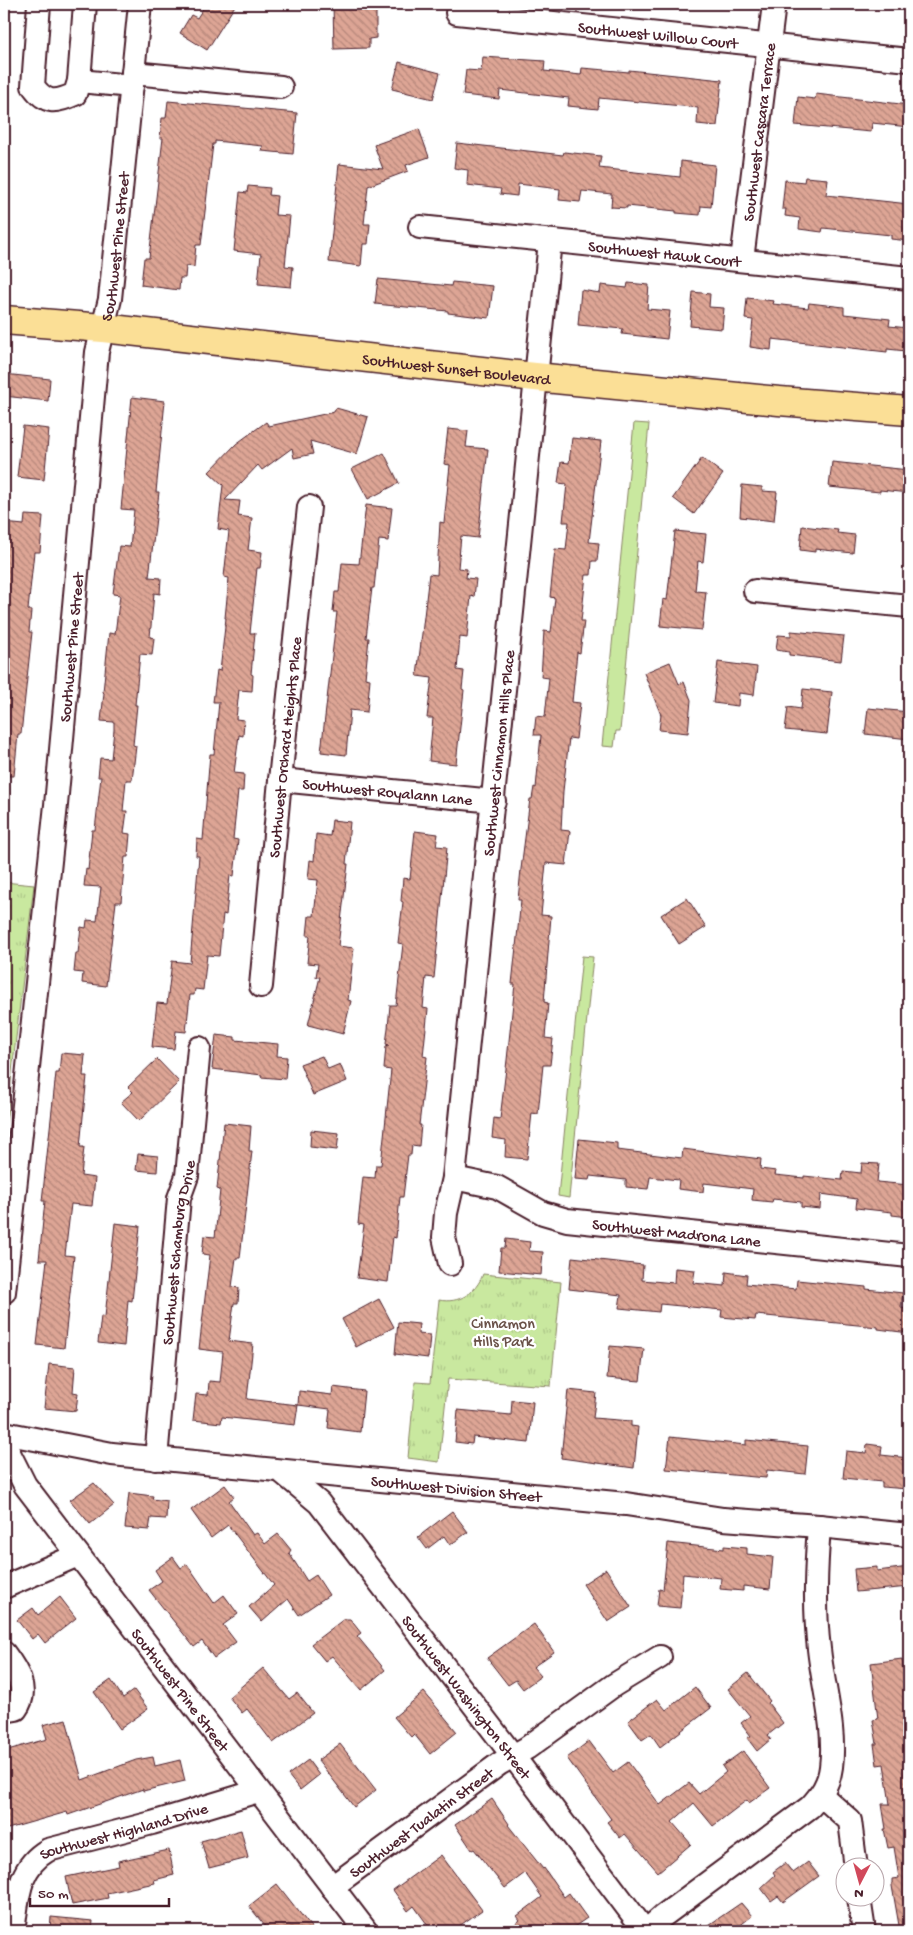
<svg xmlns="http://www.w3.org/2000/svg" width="913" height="1935" font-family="'Gochi Hand',sans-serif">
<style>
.grass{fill:#c9e89f;stroke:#8a8465}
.park{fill:url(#park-tufts);stroke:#8a8465}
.building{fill:url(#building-back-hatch);stroke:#4a1f2b}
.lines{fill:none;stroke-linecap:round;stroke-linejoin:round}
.minor-casing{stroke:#4a1f2b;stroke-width:26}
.major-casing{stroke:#4a1f2b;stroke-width:31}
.minor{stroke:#fff;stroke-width:22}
.major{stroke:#fbdf96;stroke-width:28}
.labels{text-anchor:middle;stroke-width:4.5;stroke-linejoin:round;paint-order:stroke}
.street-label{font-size:16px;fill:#4a1f2b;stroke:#fff}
.park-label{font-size:16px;fill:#6a5148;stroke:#fff}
</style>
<defs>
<pattern id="park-tufts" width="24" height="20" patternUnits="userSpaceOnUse" patternTransform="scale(1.25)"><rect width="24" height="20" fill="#c9e89f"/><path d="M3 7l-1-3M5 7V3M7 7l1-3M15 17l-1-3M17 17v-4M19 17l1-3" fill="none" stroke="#aec789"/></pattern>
<pattern id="building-back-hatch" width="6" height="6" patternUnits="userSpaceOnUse" patternTransform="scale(1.25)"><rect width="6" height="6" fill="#dda595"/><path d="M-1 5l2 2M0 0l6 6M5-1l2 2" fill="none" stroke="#b5867a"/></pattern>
</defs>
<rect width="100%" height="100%" fill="#fff"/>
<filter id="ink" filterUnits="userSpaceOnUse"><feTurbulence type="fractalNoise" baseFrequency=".02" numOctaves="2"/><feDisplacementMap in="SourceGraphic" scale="10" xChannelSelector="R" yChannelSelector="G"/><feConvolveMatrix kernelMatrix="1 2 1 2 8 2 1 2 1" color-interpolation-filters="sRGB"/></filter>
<g filter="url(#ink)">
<path class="grass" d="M634,423L649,424L620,731H616L614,747L602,746Z
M582,956L593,957L569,1198L558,1196Z"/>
<path class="park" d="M4,882L34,885L4,1140Z
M483,1274L561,1282L551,1386L448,1379L439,1462L408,1458L415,1382L430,1383L439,1300C459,1304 476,1293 483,1274Z"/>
<path class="building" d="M206,4H236L207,50L180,33L191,15L197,18Z
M333,4H376V38L369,39V48L334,49Z
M483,57L545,61L544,71L581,75L582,68L629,72V70L722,80L717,126L697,124L698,108L682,106L599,98L598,109L568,106L569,98L500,90L499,99L463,95L466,70L481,71Z
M399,62L440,73L433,99L392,89Z
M816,94L909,105V127L872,123L871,132L795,125L798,97L815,99Z
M168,101L297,113L293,154L262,151L263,146L215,141V144H213L201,245H196L194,267L186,266L185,278H180L179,290L141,285L144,258H149L163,138H160L162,118H166Z
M419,129L429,157L406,165L408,171L368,186L364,224H370L368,244H363L361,266L329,262L339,164L383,169L374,145Z
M457,143L563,155L564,152L601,156L599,168L680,177L681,161L715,165L711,207L701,206L700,215L676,213V211L627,206V208L611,207L612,194L582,191L580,202L559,200L560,189L518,184L517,196L500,194L501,189L467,185L468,170L454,168Z
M805,177L828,179L826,195L909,204V241L891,239V235L823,228L822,232L799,229L800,218L785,216L786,209H782L785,180L804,182Z
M248,186L270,188L269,195L277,196L275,215L290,216L285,266L293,267L291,287L258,284L261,254L234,251L240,192L247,193Z
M378,279L451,286L452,282L493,286L489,318L448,313V311L375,304Z
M628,283L649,285L647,309L670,311L667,339L622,334L623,329L578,325L581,290L600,293L601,285L627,288Z
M693,292L710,294L709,307L724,308L722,329L690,326Z
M747,298L774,301L773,304L808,308L809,303L844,307V314L890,319L889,326L908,328L906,351L887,349V352L772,339L771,350L750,347L753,320L745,319Z
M4,374L50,379L48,401L4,396Z
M132,397L165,401L156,492H159L149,577L161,578L160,594L154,593L150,637L154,638L152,655L140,654L135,705H137L133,745L136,746L132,780H126L123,811H127L124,833L130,834L128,857H125L121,902H116L106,986L82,983L83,973L74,972L76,953H78L81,927L86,928L87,920L97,921L101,887L84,886L86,869L88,870L92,830H95L101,777H98L100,758L111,759L114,730V722L101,721L104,693L103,692L109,633L115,634L120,595L113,594L119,546L130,547L134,510L121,509Z
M336,408L368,417L357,454L310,441L313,454L294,458L292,448L262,470L258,465L225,500L240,501L238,516L252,518L248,550L262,552L260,568H257L250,633H255L251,674L253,675L252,691L239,690L236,719L244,720L243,736L239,735L234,773L244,774L243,791H238L233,839L238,840L234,876L230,875L226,915L223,914L219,956L207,955L203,990L195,989L194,995H190L186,1032L176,1031L174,1049L152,1047L157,1003L167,1004L172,961L190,963L199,856H196L197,839L203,840L210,754H214L219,702H213L217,670L220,671L226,618H225L229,578L224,577L229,531L218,529L223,485L209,472L236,444L266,422L269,426L334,412Z
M23,426L49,429L44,480L17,477Z
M448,429L468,431L466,447L488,449L478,538L461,536L458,568L467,569L466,578L476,579L474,597L471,596L467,638L460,637L457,670L464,671L462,689L464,690L456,764L429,761L433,718H427L432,678L417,676L429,574L437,575L440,522L444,523L450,465L444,464Z
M572,438L601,441L589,542L599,543L597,561H592L591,575H586L581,621H584L580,653L577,652L572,702L580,703L576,739L569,738L563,791L561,830L570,831L566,865L546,863L541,915L551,916L544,1002L548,1003L545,1038L553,1039L550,1065H543L538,1114L532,1113L527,1159L505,1157L506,1140L492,1138L494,1118L500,1119L507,1060L515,984H512L521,900H518L521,869L530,799H532L534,787L536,788L541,735H534L536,716L545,717L549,678L541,677L544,631L551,632L555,598L550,597L555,549L566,550L569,522H563L567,484L558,483L561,462L569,463Z
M384,453L399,483L368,499L352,469Z
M702,458L723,474L694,514L673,498Z
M832,462L909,470V493L880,490V492L829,487Z
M742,485L762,487V491L777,492L774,521L740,517Z
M366,505L392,508L388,541L379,540L374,588H372L366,638H369L365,678L370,679L367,712L350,710L346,755L321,752L337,612H333L335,592H339L342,563L359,564Z
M25,515L43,516L40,552H34L28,610L31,611L29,632H32L21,734H18L14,776H4V523L24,525Z
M802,526L838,530L837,533L855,535L853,553L815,549V552L800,550Z
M675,531L706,534L703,562L698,561L695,591L706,592L702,630L660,626L663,599L667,600Z
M791,631L844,636L841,661L789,655V652L776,650L778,635L791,636Z
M670,662L679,684L684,682L691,700L688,733L659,730L661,715L644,673Z
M718,662L757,667L754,695L739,693L738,706L713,703Z
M803,689L832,692L827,734L785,730L788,707L801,709Z
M868,708L909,712V739L865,734Z
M332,820L350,822L346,864H348L338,946L354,948L348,1000L351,1001L343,1034L308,1025L320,977H316L318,964L307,963L310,936H307L309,916H314L318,880L308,879L310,860L314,861L316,834L330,836Z
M415,831L438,834L436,846L447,847L434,978L426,977L423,1008L428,1009L423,1056L427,1057L419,1125H421L419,1146L412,1145L411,1155H408L403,1197H400L396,1238L393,1237L388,1282L357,1278L364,1225L358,1224L363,1177L375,1178L376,1165H381L391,1070L384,1069L386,1046L389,1045L386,1044L388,1028L390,1005H396L403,944L398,943L403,902L401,901L403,878L410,879Z
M687,898L706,927L679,944L661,915Z
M216,1035L235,1037V1040L278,1044L277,1056L287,1057L285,1079L261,1077L262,1075L212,1069Z
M61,1053L85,1055L83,1076H87L80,1147H84L81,1176L95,1178L92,1206L71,1204L65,1255L74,1256L64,1348L37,1345L47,1260H39L45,1201H42L56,1073H59Z
M322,1056L328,1069L340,1064L347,1081L313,1095L300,1064Z
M157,1059L179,1082L139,1121L121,1102L133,1092L128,1087Z
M224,1123L251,1126L249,1151H252L240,1258H236L232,1287L239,1288L238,1303H234L229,1341L253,1344L247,1399L298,1405L295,1425L222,1417L221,1423L193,1420L196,1394L208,1395L209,1381L220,1382L223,1352L199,1349L210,1255L202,1254L204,1236L215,1237L220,1190L217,1189Z
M311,1130L339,1133L337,1150L310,1147Z
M579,1139L617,1143V1150L682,1158L683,1149L761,1159L760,1169L776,1171L775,1175L804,1178V1176L842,1180L843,1171L861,1173L862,1163L879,1164L877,1182L909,1185V1217L892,1215V1212L856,1208L857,1199L821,1194L820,1209L801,1207V1202L773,1199L772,1202L752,1200L753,1189L704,1183L703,1192L678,1189L679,1180L650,1177L648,1189L626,1187V1180L590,1176L589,1180L575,1179Z
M138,1154L158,1156L157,1172L136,1170Z
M115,1223L140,1226L132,1301L128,1300L124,1346L98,1343L101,1316L105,1317Z
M506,1239L530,1242L529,1251L543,1252L541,1275L499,1271L501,1248H505Z
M572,1257L643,1265L642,1280L674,1283L675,1268L695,1270L693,1283L725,1286L726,1272L747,1275L746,1284L796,1289L797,1280L866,1287V1289L903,1293L901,1308L909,1309V1333L878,1329V1327L756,1315L755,1320L721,1317L722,1310L660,1304L659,1312L619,1308L621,1295L569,1289Z
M379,1299L394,1327L356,1347L342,1319Z
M398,1322L419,1324L418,1334L430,1335L428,1358L395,1354Z
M610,1346L644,1349L640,1381L607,1378Z
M49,1364L75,1367L73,1392L78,1393L76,1411L44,1408Z
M333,1387L364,1391L360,1432L328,1428L330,1409L298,1405L299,1391L332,1395Z
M568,1390L596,1393L593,1418L631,1421V1426L638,1427L634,1468L561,1458Z
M512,1400L533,1402L529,1443L473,1437L472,1444L455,1442L458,1410L511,1415Z
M670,1437L746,1445V1440L808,1446L805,1474L767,1470L766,1478L666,1469Z
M867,1444L882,1446L881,1455L909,1458L908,1489L882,1487V1482L843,1478L846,1451L866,1453Z
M94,1483L114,1505L90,1524L70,1500Z
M225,1485L234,1497L229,1501L253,1535L257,1533L265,1544L278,1534L291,1550L289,1553L307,1581L316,1575L329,1595L299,1615L288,1599L262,1622L249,1607L274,1585L228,1525L211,1538L191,1510Z
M129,1493L153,1496L152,1499L167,1501L166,1519L151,1518L149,1530L125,1528Z
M452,1511L468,1532L450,1545L444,1536L427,1549L418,1537Z
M668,1543L724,1549V1546L747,1548V1554L773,1557L770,1589L743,1586V1591L720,1589L721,1578L683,1574L680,1608L657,1606L659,1589L663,1590Z
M173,1557L181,1568L187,1564L214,1603L224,1595L238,1614L223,1625L236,1642L214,1658L202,1641L194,1647L149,1590L162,1581L155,1570Z
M877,1567V1571L909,1567V1587L856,1592L854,1569Z
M606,1569L631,1607L608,1622L583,1584Z
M60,1597L76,1618L45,1643L38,1634L32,1639L17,1620L33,1608L38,1615Z
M344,1619H350L361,1633L357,1636L385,1670L361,1690L332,1656L325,1661L311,1644Z
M534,1624L554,1652L533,1667L541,1676L523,1689L516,1680L508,1685L487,1658Z
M902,1659L904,1675L909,1674V1931H900L892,1886V1879L899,1878L894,1847L888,1848L884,1829H886L882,1804H890L884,1764L877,1765L874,1744H877L873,1720L878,1719L871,1663Z
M263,1668L289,1699L297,1693L313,1713L273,1743L247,1709L242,1713L229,1697Z
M748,1673L770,1701L768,1703L783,1723L768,1735L771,1739L757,1751L747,1738L751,1736L741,1723L750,1716L728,1689Z
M111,1680L123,1698L134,1690L148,1709L120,1729L94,1692Z
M695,1687L711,1708L660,1747L651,1734L642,1740L628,1721L657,1699L666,1710Z
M424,1692L457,1732L430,1754L414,1734L411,1737L394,1717Z
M66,1719L82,1780L136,1760L153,1757L155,1766L180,1760L185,1781L143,1791V1789L68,1815L67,1812L4,1830V1751L47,1739L43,1725Z
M589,1741L613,1773L628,1762L660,1805L689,1783L699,1794L726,1772L722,1766L743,1751L770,1788L749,1803L747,1800L713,1826L694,1803L672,1822L691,1844L658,1872L625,1834L620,1838L607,1822L611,1819L567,1758Z
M340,1744L376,1790L354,1807L318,1760Z
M308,1760L319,1775L300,1790L288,1775Z
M492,1799L509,1824L508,1825L543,1869L544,1868L564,1897L569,1893L587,1918L568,1931H507L520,1920L517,1916L542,1897L525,1873L505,1888L474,1849L472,1850L455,1825Z
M241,1830L248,1858L209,1868L201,1841Z
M169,1850L174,1875L154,1880L155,1883L107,1893L108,1898L72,1905L66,1877L119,1866L118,1861Z
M441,1855L482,1910L452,1931H432L414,1906L408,1911L393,1890Z
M808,1862L819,1876L783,1902L778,1896L771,1901L761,1888L775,1875L773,1872L785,1863L793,1873Z
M277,1884L314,1931H269L249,1906Z
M741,1903L752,1916L733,1931H700Z
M51,1917L93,1921L92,1931H50Z"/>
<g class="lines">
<defs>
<g id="minor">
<path d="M39,4L33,86C46,104 55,103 75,94L79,81L85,4"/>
<path id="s1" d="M457,13L909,60"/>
<path d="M133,73L281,87"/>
<path d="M79,81L132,86"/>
<path id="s2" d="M420,227L909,278"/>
<path id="s3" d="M742,260L774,4"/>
<path d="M755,591L909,606"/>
<path id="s4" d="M280,780L494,801"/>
<path id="s5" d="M261,986L280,780L309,507"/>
<path id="s6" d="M454,1178L497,1187L543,1213L567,1220L909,1256"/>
<path id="s7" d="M450,1264L444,1237L446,1213L454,1178L550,241"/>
<path id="s8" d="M4,1292L56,805L97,352L110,299L140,4"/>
<path id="s9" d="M4,1433L112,1454L626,1504L723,1519L819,1526L909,1535"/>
<path id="s10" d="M4,1443L25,1485L366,1931"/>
<path id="s11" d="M156,1459L179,1198L187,1176L199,1048"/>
<path id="s12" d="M282,1472L319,1503L513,1756L645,1931"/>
<path d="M4,1587L78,1555"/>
<path d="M4,1653C16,1669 30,1690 16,1709L4,1711"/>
<path d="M821,1795L850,1821L856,1868"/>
<path id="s13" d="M332,1887L499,1764L527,1748L614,1685L660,1657"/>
<path d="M859,1898L864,1931"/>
<path id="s14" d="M13,1931C18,1899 17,1868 48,1850L152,1823L258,1791"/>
<path d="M646,1931L663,1916L810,1807C821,1795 829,1784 831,1767C836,1728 823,1687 819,1649C814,1608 816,1567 819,1526"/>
</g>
<g id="major">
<path id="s15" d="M4,320L103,328L535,377L779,401L909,411"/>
</g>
</defs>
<use href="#minor" class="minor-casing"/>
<use href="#major" class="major-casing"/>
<use href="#minor" class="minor"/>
<use href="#major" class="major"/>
</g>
</g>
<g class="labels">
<g class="street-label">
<text dy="6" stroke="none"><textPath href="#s1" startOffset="202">Southwest Willow Court</textPath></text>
<text dy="6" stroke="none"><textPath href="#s3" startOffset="129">Southwest Cascara Terrace</textPath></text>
<text dy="6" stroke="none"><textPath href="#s8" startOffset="1052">Southwest Pine Street</textPath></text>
<text dy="6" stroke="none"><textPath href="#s2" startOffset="246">Southwest Hawk Court</textPath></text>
<text dy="6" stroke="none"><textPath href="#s15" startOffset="455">Southwest Sunset Boulevard</textPath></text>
<text dy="6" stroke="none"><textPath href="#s8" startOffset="648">Southwest Pine Street</textPath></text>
<text dy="6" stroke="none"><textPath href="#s5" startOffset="240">Southwest Orchard Heights Place</textPath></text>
<text dy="6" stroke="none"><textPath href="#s7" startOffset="515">Southwest Cinnamon Hills Place</textPath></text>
<text dy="6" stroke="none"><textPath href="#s4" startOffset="108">Southwest Royalann Lane</textPath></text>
<text dy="6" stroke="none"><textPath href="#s6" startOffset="232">Southwest Madrona Lane</textPath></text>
<text dy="6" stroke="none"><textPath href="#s11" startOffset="208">Southwest Schamburg Drive</textPath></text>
<text dy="6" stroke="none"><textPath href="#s9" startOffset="456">Southwest Division Street</textPath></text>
<text dy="6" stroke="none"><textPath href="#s10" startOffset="304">Southwest Pine Street</textPath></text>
<text dy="6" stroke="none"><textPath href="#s12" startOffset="292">Southwest Washington Street</textPath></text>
<text dy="6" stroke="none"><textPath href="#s13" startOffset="110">Southwest Tualatin Street</textPath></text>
<text dy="6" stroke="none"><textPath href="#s14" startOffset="170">Southwest Highland Drive</textPath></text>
</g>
<g class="park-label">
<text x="503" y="1328">Cinnamon<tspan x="503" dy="18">Hills Park</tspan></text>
</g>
</g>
<rect width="913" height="1935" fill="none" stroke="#fff" stroke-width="20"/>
<rect x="10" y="10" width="893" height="1915" fill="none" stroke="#4a1f2b" stroke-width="2" filter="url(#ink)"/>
<g transform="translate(860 1882) rotate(186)"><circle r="24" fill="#ffffff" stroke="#b7a5aa"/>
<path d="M0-4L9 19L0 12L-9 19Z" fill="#d1495b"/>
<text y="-8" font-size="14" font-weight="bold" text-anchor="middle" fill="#4a1f2b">N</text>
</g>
<path d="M30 1898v8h139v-8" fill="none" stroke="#4a1f2b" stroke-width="2.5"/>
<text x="38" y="1898" font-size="15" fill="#4a1f2b" stroke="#ffffff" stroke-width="4" paint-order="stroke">50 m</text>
</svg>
